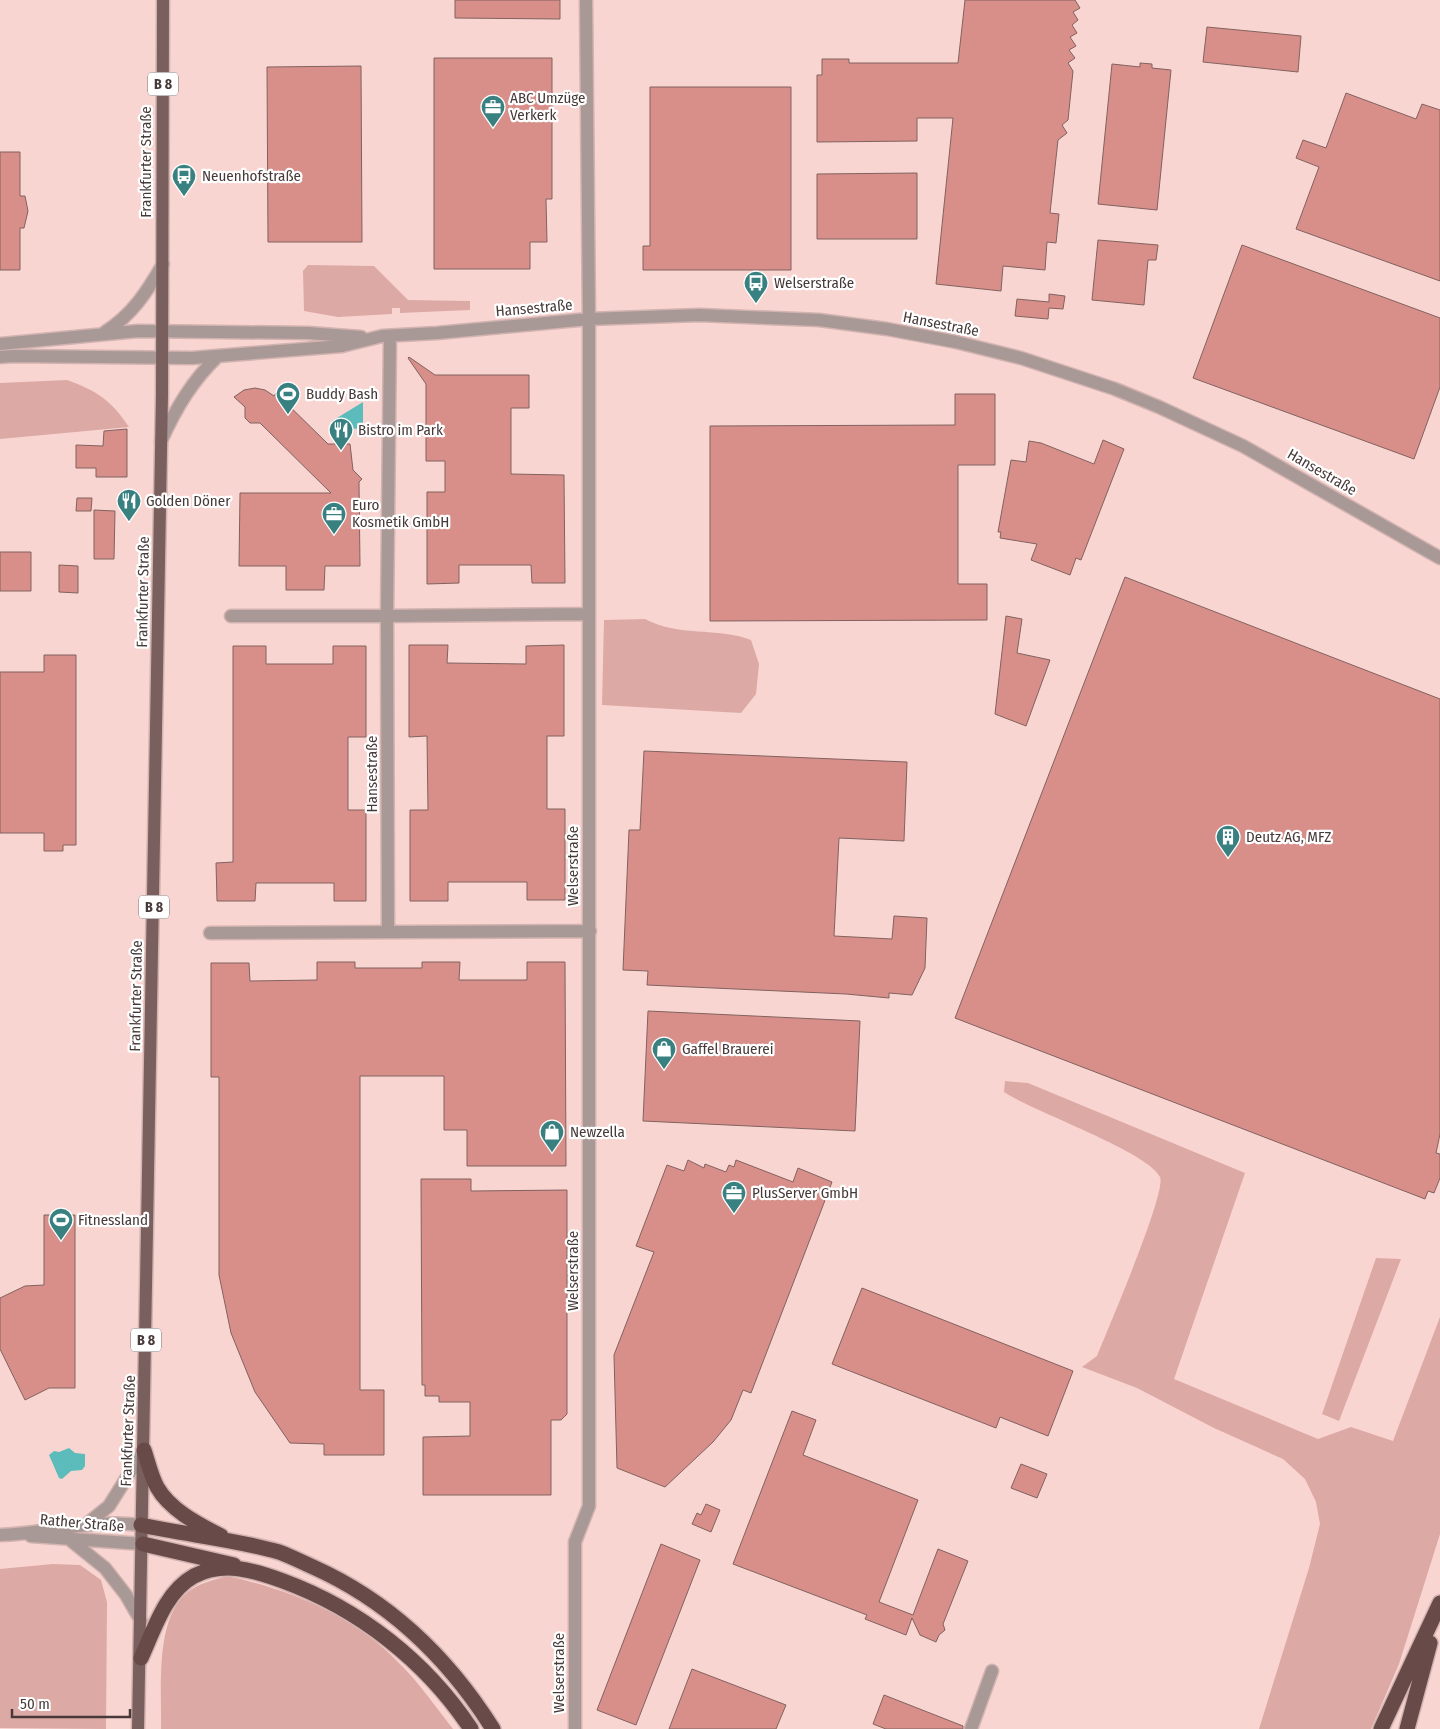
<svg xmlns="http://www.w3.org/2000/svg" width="1440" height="1729" font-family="'Fira Sans Condensed',sans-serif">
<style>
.green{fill:#dca9a5}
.water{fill:#5cbcbb}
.building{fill:#d88f8a;stroke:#81625f}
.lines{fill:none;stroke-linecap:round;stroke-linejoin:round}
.minor-casing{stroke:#d2b3b0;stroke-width:15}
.tertiary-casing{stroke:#d2b3b0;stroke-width:15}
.primary-casing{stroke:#d2b3b0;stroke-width:15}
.motorway-casing{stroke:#d2b3b0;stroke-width:18}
.minor{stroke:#a89997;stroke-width:12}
.tertiary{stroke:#a89997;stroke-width:12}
.primary{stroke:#795f5d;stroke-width:12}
.motorway{stroke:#684a48;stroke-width:15}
.labels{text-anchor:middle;stroke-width:4.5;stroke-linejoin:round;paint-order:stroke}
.shield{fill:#fff;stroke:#7e7474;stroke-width:1}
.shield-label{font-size:14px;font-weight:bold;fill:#473938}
.poi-label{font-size:15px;fill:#473938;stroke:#fff;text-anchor:start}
.street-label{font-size:15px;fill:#473938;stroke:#fff}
</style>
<rect width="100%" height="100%" fill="#f9d5d2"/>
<path class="green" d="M308,265L374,266L408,300L470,301V310L400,313V308H392V314L338,317L304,311L303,271Z
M67,380C97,391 111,400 129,427L0,439V383Z
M645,619C678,637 717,627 751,640L759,664L756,694L741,713L602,705L604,620Z
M1005,1081L1028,1083L1245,1173L1174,1379L1318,1439L1351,1427L1393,1441L1440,1317V1534L1399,1664L1371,1729H1259L1309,1568L1320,1524L1316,1502L1305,1479L1283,1459L1214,1428L1137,1388L1082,1367L1097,1356C1107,1331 1167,1192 1160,1177C1149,1152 1032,1111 1004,1092Z
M1376,1258L1401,1259L1339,1421L1322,1414Z
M53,1564L80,1565L101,1580L107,1602L106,1729L0,1728V1569Z
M227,1576C288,1589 353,1615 397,1661C418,1681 435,1706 453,1729H161C162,1691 154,1618 188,1592C199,1583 214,1580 227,1576Z"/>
<path class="water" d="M363,402V429L334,428L332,421Z
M69,1448L75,1453L85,1454V1466L82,1470L71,1471L62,1479L59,1478L49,1455L54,1451L59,1452Z"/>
<path class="building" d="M455,0H560V19L455,18Z
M965,0H1075L1080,8L1073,12L1078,20L1072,25L1077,33L1070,37L1076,46L1069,50L1075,58L1068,63L1073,71L1068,120L1062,125L1067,133L1058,140L1050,213L1059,214L1056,243L1047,242L1045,270L1003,266L1001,291L936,284L953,118H917V141L817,142V75H822V59H849V63H958Z
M1207,27L1301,36L1298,72L1203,62Z
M434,58H552V199H546L547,242H530V269H434Z
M1140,63L1152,64V68L1171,70L1157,210L1098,204L1112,64L1140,67Z
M361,66L362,242H268L267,67Z
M650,87H791V270H643V246H650Z
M1346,93L1416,119L1422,104L1440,110V281L1296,229L1319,167L1296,158L1303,140L1326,148Z
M0,152H20V196H25L28,211L24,228H20V270H0Z
M917,173V239H817V174Z
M1098,240L1158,245L1156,260H1148L1144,305L1092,300Z
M1242,245L1440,318V387L1414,459L1193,378Z
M1049,294L1065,296L1063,309L1049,308L1048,319L1015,316L1017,299L1049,302Z
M409,357L435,375H529V408H511V474L564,475L565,583H532L531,565H459V583L427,584V492H445V461H426V384L408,358Z
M255,388L265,390L274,396L276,393L328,444H350L353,470L362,479L359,482L360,566H325L324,590H286V566H239L240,493H331L260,423H250L245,418V407L234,397L244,390Z
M955,394H995V465H958V584H987V620L710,621V426L955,425Z
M127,429V477H96V468H76V445L103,446L104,431Z
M1103,440L1124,449L1081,560L1076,558L1070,575L1031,560L1037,544L1000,538L1001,532H998L1011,460L1026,462L1029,441L1041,443L1094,464Z
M77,498H92L91,511H76Z
M94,510L115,511L114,559H94Z
M0,552H31V591H0Z
M59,565L78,566V593L59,592Z
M1125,577L1440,699V1134L1436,1153L1440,1154V1178L1434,1193L1428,1191L1425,1199L955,1018Z
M1006,616L1022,619L1017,653L1050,660L1026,726L995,714Z
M409,645H448L447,663L526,664V646L564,645V736H547V809H565V900H527V882H448V901H410V810H428L427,736L409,737Z
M233,646H266V664H333V646H366V737H348V810H366V901H334V883H256L255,901H217L216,863L233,862Z
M44,655H76V845H63V851H44V833H0V672H44Z
M644,751L907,762L904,841L839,838L834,936L892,939L894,916L927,918L925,968L912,995L889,993V998L846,994L647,985L648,971L623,970L629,830H640Z
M317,962H355V968H422V962H460L459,980H527V962H565L566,1166H467V1130H444V1076H360V1390H384V1455H324V1444L290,1443L255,1392L231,1333L219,1275V1077H211V963H249L250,981L317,980Z
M648,1011L860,1021L855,1131L643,1121Z
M688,1160L704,1168L705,1164L726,1172L729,1165L734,1167L736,1160L793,1182L798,1168L832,1182L751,1393L743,1390L731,1420L713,1442L665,1487L617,1468L614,1355L654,1252L636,1246L667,1165L684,1171Z
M421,1179H471V1191L567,1190V1414L561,1420H551V1495H423V1437L470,1436V1402H439V1396H425V1385H422Z
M44,1215H75V1388H49L25,1400L0,1349V1298L25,1286L44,1285Z
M862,1288L1073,1371L1048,1436L1000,1417L996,1428L832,1364Z
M792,1411L816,1420L803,1455L918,1500L879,1602L913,1615L938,1549L968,1561L943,1624L945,1630L939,1635L936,1642L920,1635L912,1618L906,1635L865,1619L867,1615L733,1564Z
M1021,1464L1047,1474L1037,1498L1011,1488Z
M706,1504L720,1510L711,1532L692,1524L697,1513L701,1515Z
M661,1544L700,1560L636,1725L597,1710Z
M692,1669L786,1705L776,1729H669Z
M884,1695L963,1726V1729H886L873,1724Z"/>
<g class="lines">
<defs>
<path id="minor" d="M105,332C132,315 147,292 163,264
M0,344L138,331L308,333L361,337
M0,357L13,356L192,358L342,346L382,336L437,333L589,319L699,315L819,320L887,329L956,342L1021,358L1115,389L1159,407L1243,446L1440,558
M161,441C176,408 192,381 218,356
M231,616H387L390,336
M388,932L387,616L589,614
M210,933L590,931
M575,1729V1542L589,1506V319L586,0
M971,1729L992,1671"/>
<path id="tertiary" d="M88,1523L109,1506L144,1450
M0,1535C50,1533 89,1519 141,1525
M31,1536L143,1544
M69,1539L105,1568L126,1595L141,1621"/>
<path id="primary" d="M138,1729L162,395L163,0"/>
<path id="motorway" d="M144,1450C148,1462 151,1476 157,1487C170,1510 198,1524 221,1536
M141,1525C187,1535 234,1539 279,1552C290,1556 302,1562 313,1567C389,1601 449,1659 493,1729
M143,1544L234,1565
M141,1658C154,1630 165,1592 194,1576C223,1561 254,1570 283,1581C359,1609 426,1661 471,1729
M1381,1729L1440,1603
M1407,1729L1430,1643"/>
</defs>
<use href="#minor" class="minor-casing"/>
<use href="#tertiary" class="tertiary-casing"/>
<use href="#primary" class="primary-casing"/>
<use href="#motorway" class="motorway-casing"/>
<use href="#minor" class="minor"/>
<use href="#tertiary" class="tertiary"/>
<use href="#primary" class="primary"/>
<use href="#motorway" class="motorway"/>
</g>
<defs>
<symbol id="office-pin" viewBox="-11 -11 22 30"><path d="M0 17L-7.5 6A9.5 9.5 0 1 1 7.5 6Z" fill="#388180" stroke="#fff"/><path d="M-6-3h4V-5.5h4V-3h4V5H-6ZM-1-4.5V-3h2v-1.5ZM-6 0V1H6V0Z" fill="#fff"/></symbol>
<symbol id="bus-pin" viewBox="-11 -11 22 30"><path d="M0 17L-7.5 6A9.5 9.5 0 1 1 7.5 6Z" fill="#388180" stroke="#fff"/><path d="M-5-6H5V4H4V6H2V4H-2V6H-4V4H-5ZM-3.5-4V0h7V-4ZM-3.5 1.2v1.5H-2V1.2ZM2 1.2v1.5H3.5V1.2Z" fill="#fff"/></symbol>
<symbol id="stadium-pin" viewBox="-11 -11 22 30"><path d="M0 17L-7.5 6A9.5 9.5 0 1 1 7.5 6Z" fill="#388180" stroke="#fff"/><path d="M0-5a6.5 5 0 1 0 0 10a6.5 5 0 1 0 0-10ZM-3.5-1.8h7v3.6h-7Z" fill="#fff"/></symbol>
<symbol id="restaurant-pin" viewBox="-11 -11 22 30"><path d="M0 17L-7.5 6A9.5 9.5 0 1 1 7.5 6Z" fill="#388180" stroke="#fff"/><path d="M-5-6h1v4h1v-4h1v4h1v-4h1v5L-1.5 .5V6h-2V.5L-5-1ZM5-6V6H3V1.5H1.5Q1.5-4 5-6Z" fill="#fff"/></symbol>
<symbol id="building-pin" viewBox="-11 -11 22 30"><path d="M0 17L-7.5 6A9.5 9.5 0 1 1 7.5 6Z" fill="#388180" stroke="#fff"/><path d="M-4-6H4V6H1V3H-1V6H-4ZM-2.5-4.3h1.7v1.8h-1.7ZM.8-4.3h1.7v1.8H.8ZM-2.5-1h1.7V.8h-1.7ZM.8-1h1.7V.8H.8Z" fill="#fff"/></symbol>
<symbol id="shop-pin" viewBox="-11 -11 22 30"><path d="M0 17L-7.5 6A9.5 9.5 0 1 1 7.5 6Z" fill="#388180" stroke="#fff"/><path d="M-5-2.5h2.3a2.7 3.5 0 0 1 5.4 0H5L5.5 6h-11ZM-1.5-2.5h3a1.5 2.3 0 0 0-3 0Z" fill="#fff"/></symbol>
</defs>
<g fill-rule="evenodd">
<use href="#office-pin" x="479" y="93" width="28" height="38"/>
<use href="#bus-pin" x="170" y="162" width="28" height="38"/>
<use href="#bus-pin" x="742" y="269" width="28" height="38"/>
<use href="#stadium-pin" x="274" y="380" width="28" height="38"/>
<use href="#restaurant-pin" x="327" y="416" width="28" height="38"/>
<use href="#restaurant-pin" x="115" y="487" width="28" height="38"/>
<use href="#office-pin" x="320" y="500" width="28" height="38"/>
<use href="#building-pin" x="1214" y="823" width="28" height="38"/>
<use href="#shop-pin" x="650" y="1035" width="28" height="38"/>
<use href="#shop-pin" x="538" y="1118" width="28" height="38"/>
<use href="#office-pin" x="720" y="1179" width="28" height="38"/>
<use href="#stadium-pin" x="47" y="1206" width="28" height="38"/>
</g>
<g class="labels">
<g class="shield">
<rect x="148" y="72.5" width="30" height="23" rx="4"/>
<rect x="139" y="895.5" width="30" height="23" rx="4"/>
<rect x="131" y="1328.5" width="30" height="23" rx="4"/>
</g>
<g class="shield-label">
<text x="163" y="89">B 8</text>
<text x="154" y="912">B 8</text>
<text x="146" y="1345">B 8</text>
</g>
<g class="poi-label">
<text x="510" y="103">ABC Umzüge<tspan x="510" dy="17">Verkerk</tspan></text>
<text x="202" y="181">Neuenhofstraße</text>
<text x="774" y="288">Welserstraße</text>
<text x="306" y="399">Buddy Bash</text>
<text x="358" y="435">Bistro im Park</text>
<text x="146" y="506">Golden Döner</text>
<text x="352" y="510">Euro<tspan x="352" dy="17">Kosmetik GmbH</tspan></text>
<text x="1246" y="842">Deutz AG, MFZ</text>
<text x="682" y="1054">Gaffel Brauerei</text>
<text x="570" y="1137">Newzella</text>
<text x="752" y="1198">PlusServer GmbH</text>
<text x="78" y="1225">Fitnessland</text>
</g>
<g class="street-label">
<text transform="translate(146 162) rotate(-90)" y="5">Frankfurter Straße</text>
<text transform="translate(534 308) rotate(-5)" y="5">Hansestraße</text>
<text transform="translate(941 324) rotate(11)" y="5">Hansestraße</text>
<text transform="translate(1322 472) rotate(30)" y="5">Hansestraße</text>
<text transform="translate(143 592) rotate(-89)" y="5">Frankfurter Straße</text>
<text transform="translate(372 774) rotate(-90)" y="5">Hansestraße</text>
<text transform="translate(573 866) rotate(-90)" y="5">Welserstraße</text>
<text transform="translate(136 996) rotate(-89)" y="5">Frankfurter Straße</text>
<text transform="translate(573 1271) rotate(-90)" y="5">Welserstraße</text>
<text transform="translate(128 1431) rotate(-88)" y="5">Frankfurter Straße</text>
<text transform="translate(82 1523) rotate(5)" y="5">Rather Straße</text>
<text transform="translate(559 1673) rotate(-90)" y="5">Welserstraße</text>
</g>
</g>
<path d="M12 1709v8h118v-8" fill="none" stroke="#473938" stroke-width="2.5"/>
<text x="20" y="1709" font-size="15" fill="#473938" stroke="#ffffff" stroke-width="4" paint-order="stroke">50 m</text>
</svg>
